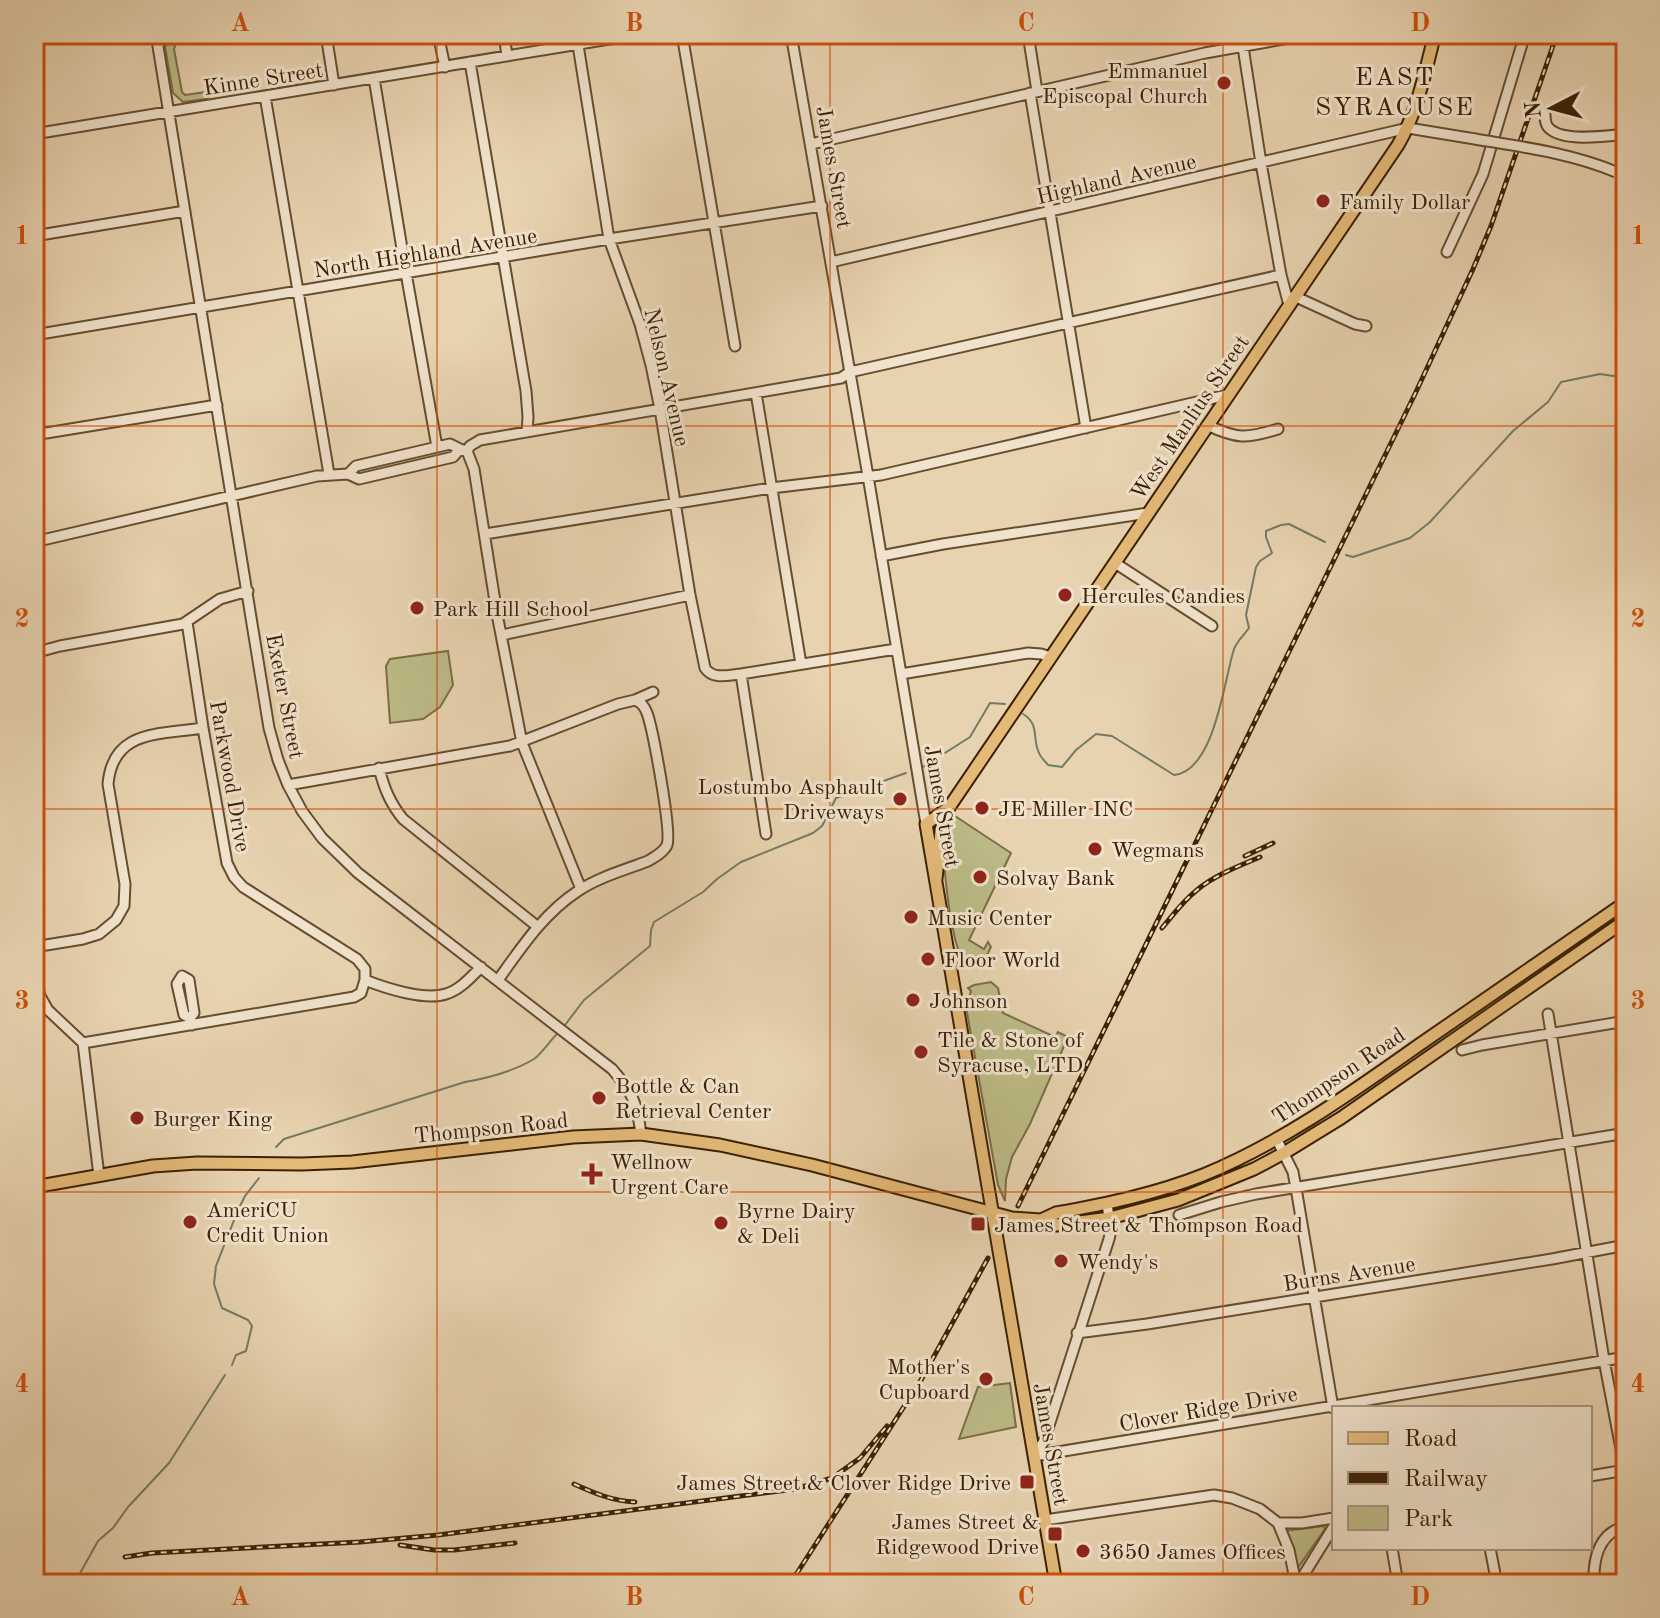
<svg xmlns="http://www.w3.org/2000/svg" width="1660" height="1618" font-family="'Old Standard TT',serif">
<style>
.green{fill:#bcbb87;stroke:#7c6e46;stroke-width:2}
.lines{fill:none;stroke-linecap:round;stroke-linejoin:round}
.stream{stroke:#737b66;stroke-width:2}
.minor-casing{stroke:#664d2f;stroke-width:13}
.major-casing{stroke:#3b2004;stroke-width:15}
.minor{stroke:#f0e2cc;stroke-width:9}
.major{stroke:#e4ba78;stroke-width:11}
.rail-casing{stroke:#3b2004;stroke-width:5}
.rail{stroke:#f0e2cc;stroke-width:2;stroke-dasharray:6;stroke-linecap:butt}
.minor-bridge-casing{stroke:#664d2f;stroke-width:13;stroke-linecap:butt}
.minor-bridge{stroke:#f0e2cc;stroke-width:9}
.grid{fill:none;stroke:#ce500b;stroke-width:2;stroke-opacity:0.55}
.poi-dot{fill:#8f2418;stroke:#f0e2cc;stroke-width:3}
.labels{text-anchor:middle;stroke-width:6;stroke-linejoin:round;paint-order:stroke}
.poi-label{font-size:22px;fill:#3b2004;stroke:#f0e2cc;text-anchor:start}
.street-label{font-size:22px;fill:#3b2004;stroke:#f0e2cc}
.quarter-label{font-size:26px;letter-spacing:2px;fill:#3b2004;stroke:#f0e2cc}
.neatline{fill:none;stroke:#ce500b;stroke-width:3}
.grid-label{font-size:26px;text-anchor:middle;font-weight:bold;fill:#ce500b}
</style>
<rect width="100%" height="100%" fill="#e8d3b0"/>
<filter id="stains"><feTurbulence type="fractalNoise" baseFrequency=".0025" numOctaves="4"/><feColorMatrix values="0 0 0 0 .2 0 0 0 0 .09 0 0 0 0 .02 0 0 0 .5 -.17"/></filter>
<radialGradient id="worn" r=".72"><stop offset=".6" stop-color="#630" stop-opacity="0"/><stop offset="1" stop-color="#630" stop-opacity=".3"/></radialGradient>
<path class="green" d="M168,42H175L176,43L174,49L182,92L185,95L206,92L208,89L209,97L206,99L183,102L173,93L165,47Z
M448,651L453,685L440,707L423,719L390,723L386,666L390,659Z
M955,816L1011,853L969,940L984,949L988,942L991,947L985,959L975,963L964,961L965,958L959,952C951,930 941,862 945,839C946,830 950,823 955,816Z
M991,982L998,988L1003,1013L1055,1037L1058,1032L1068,1037L1030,1124L1012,1157L1006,1179L1005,1201L998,1185L966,1007L971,991L968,988L974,985Z
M1010,1383L1016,1427L959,1439L978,1387Z
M1324,1526L1325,1529L1299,1566L1296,1565L1284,1531Z"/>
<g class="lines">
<path class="stream" d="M1346,555L1353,557L1410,538L1430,522L1513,431L1548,402L1561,382L1600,374L1613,376L1626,374
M1023,714C1040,724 1032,739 1039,753C1041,758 1045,761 1048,765L1062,767L1076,750L1096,734L1112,736L1174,775C1215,771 1224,680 1234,649C1237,641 1244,635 1249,628L1246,615L1256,567L1260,561L1272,553L1266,537V531L1281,525L1289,524L1325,542
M923,767L970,737L990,703L1005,704
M565,1025L584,1000L650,946L651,930L654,922L703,892L717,879L741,862L813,833L822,826L836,798L906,773
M276,1147L284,1139L465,1082C488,1078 514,1071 534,1059C542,1053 549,1042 556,1035
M232,1365L236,1355L246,1351L252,1326L248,1320L222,1308L214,1284L216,1266L238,1210L245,1196L259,1178
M74,1584L98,1541L113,1528L128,1507L169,1463L225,1375"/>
<defs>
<path id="minor" d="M156,34L269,728L278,760L288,785L302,811L322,838L358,873L612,1069C633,1093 637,1103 641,1134
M326,34L334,85
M438,34L445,67
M504,34L507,56
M682,34L735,346
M791,34L868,476L926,824
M1028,34L1037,91
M1241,34L1261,163L1281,275L1289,305
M578,45L609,239L640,324L651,365L660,409L690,595L705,668C713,680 728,675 741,674L896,649
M470,62L526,391L528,417L527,432
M374,78L406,273L437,447
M1030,93L1086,428
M265,96L329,474
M1545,114C1545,119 1545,123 1548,127C1561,143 1608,136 1626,134
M34,134L640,34
M811,144L1205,53L1312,34
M34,236L185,211
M1447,252L1483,174L1525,34
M831,262L1408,128L1475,139
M1294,296L1355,324L1366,326
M34,335L609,239L822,206
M756,393L801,664
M1207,425C1237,439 1246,439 1278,429
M34,435L217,405
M467,451L474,469L497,614L522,743L581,889
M348,474L356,466L450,444L460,449
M485,534L771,488L881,475L1227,395
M34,542L317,476L348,474L359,479L453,457L460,449L467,451L470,446L480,440L841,378L850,372L1281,275
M881,556L943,544L1148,513
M1115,563L1212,626
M187,622L203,728L227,863L234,877L243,887L357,959L365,969V980C385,988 425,1001 446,994C460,990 471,977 481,967
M502,635L690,595
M34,653L60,646L183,624L220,599L248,591
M741,674L766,834
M901,674L1028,653L1041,654L1051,657
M379,768C384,788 390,803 403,819L538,927
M288,785L510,746L618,704L635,700L653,692
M34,947L83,939L99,934L116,920L124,906L125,884L108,784C113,729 159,735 203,728
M34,974L40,996L48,1010L83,1043L99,1176
M498,980C521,948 544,913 578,891C599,877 625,870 648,861C655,857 664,852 667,845C672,832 653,730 647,713C644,706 642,703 635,700
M1548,1014L1604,1360L1626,1475
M190,1018L194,1013L189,980L182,976L177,984L184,1015L190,1018L192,1025
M83,1043L354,997L361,993L365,980
M1462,1050L1482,1045L1626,1021
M1277,1140L1293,1172L1296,1188L1333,1408
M1179,1215L1221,1202L1256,1194L1626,1133
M1077,1333L1147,1324L1552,1259L1626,1245
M1034,1456L1626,1357
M1034,1456L1044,1441L1109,1239L1111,1230L1107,1204
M1590,1476L1626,1470
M1045,1520L1214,1495L1232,1498L1260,1509L1278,1523H1302L1334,1518
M1278,1523L1289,1550L1296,1584
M1392,1548L1398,1584
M1490,1548L1497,1584
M1298,1584L1334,1526
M1594,1584C1593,1559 1598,1533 1626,1526"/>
<path id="major" d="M947,809L926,824L1056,1584
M936,879L941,831L948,809L1398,145C1418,111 1425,71 1435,34
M34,1187L153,1166L197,1163L302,1164L352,1162L573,1137L641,1134L720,1145L812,1165L1012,1218L1041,1220L1057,1225L1110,1218L1178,1200L1254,1169L1284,1153L1341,1118L1626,920
M1041,1220L1056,1213C1106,1204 1155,1194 1203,1175C1281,1143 1348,1095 1416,1047C1486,999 1556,950 1626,902"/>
</defs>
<use href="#minor" class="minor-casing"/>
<use href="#major" class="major-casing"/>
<use href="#minor" class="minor"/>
<use href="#major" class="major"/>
<defs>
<path id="rail" d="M1245,856L1273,843
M1162,928C1173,915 1183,901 1197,890C1215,875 1239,866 1260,857
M1018,1206L1415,394L1473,269L1491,226L1557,34
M574,1484C594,1493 612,1501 635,1502
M400,1545L434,1550H454L515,1543
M125,1557L152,1553L360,1542L438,1535L795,1489L832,1478L860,1458L887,1426
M790,1584L921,1380L988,1258"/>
</defs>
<use href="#rail" class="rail-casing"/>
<use href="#rail" class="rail"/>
<defs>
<path id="minor-bridge" d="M1475,139C1522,147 1571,153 1616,172"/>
</defs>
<use href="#minor-bridge" class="minor-bridge-casing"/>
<use href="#minor-bridge" class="minor-bridge"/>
</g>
<path class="grid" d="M437,34V1584M830,34V1584M1223,34V1584M34,426H1626M34,809H1626M34,1192H1626"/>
<g class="poi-dot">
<circle cx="1224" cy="83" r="8"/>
<circle cx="1323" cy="201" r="8"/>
<circle cx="1065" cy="595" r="8"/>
<circle cx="417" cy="608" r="8"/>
<circle cx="900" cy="799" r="8"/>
<circle cx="982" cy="808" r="8"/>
<circle cx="1095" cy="849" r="8"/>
<circle cx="980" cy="877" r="8"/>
<circle cx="911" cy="917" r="8"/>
<circle cx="928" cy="959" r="8"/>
<circle cx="913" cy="1000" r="8"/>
<circle cx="921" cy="1052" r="8"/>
<circle cx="599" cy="1098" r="8"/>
<circle cx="137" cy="1118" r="8"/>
<path d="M588 1162h8v8h8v8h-8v8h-8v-8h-8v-8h8z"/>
<circle cx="190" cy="1222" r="8"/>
<circle cx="721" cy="1223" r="8"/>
<rect x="970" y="1216" width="16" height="16" rx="4"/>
<circle cx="1061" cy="1261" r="8"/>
<circle cx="986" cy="1379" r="8"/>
<rect x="1019" y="1474" width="16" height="16" rx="4"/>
<rect x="1047" y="1526" width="16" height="16" rx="4"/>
<circle cx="1083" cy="1551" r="8"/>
</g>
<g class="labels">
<g class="poi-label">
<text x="1208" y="78" text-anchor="end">Emmanuel<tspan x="1208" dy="25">Episcopal Church</tspan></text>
<text x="1339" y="209">Family Dollar</text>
<text x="1081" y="603">Hercules Candies</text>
<text x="433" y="616">Park Hill School</text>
<text x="884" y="794" text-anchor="end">Lostumbo Asphault<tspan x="884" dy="25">Driveways</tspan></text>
<text x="998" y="816">JE Miller INC</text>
<text x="1111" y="857">Wegmans</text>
<text x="996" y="885">Solvay Bank</text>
<text x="927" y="925">Music Center</text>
<text x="944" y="967">Floor World</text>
<text x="929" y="1008">Johnson</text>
<text x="937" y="1047">Tile &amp; Stone of<tspan x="937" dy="25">Syracuse, LTD</tspan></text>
<text x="615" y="1093">Bottle &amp; Can<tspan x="615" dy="25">Retrieval Center</tspan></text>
<text x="153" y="1126">Burger King</text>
<text x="610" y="1169">Wellnow<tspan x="610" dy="25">Urgent Care</tspan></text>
<text x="206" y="1217">AmeriCU<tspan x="206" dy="25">Credit Union</tspan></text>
<text x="737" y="1218">Byrne Dairy<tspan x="737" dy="25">&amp; Deli</tspan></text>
<text x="994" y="1232">James Street &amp; Thompson Road</text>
<text x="1077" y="1269">Wendy's</text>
<text x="970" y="1374" text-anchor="end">Mother's<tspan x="970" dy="25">Cupboard</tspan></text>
<text x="1011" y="1490" text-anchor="end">James Street &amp; Clover Ridge Drive</text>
<text x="1039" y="1529" text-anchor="end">James Street &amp;<tspan x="1039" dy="25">Ridgewood Drive</tspan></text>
<text x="1099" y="1559">3650 James Offices</text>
</g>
<g class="street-label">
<text transform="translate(263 78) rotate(-9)" y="8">Kinne Street</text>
<text transform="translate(835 167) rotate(80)" y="8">James Street</text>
<text transform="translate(1116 178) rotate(-13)" y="8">Highland Avenue</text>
<text transform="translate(425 252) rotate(-9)" y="8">North Highland Avenue</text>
<text transform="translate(668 377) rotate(77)" y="8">Nelson Avenue</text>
<text transform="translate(1189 417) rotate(-56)" y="8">West Manlius Street</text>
<text transform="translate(286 696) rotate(79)" y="8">Exeter Street</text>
<text transform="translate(231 776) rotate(80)" y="8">Parkwood Drive</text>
<text transform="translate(943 806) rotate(80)" y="8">James Street</text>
<text transform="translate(1338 1075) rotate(-34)" y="8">Thompson Road</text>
<text transform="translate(491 1127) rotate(-6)" y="8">Thompson Road</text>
<text transform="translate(1349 1273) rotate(-9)" y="8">Burns Avenue</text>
<text transform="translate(1208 1408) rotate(-10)" y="8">Clover Ridge Drive</text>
<text transform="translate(1052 1444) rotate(80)" y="8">James Street</text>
</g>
<g class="quarter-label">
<text x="1395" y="85">EAST<tspan x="1395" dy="30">SYRACUSE</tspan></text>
</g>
</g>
<rect width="1660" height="1618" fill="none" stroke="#e8d3b0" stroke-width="88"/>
<rect x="1332" y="1406" width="260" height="144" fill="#f0e2cc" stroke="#a8947c" stroke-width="2"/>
<rect x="1348" y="1432" width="40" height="12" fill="#e4ba78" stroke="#a8947c" stroke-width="2"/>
<text x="1404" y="1446" font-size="24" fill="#3b2004">Road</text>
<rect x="1348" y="1472" width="40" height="12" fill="#3b2004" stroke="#a8947c" stroke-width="2"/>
<text x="1404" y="1486" font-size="24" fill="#3b2004">Railway</text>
<rect x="1348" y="1506" width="40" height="24" fill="#bcbb87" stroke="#a8947c" stroke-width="2"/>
<text x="1404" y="1526" font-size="24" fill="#3b2004">Park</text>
<g transform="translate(1552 108) rotate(264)" stroke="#f0e2cc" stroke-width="6" paint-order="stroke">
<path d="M0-6L14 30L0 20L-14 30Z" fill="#3b2004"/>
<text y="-12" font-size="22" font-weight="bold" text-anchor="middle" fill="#3b2004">N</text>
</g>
<rect x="44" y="44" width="1572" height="1530" class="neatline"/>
<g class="grid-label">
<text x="240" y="31">A</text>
<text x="634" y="31">B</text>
<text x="1026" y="31">C</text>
<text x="1420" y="31">D</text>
<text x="22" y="244">1</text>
<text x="1638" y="244">1</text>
<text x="22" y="627">2</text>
<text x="1638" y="627">2</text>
<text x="22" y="1009">3</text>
<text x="1638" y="1009">3</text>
<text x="22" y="1392">4</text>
<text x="1638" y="1392">4</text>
<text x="240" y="1605">A</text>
<text x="634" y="1605">B</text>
<text x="1026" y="1605">C</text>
<text x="1420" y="1605">D</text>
</g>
<rect width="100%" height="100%" filter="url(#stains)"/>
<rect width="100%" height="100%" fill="url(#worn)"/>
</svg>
